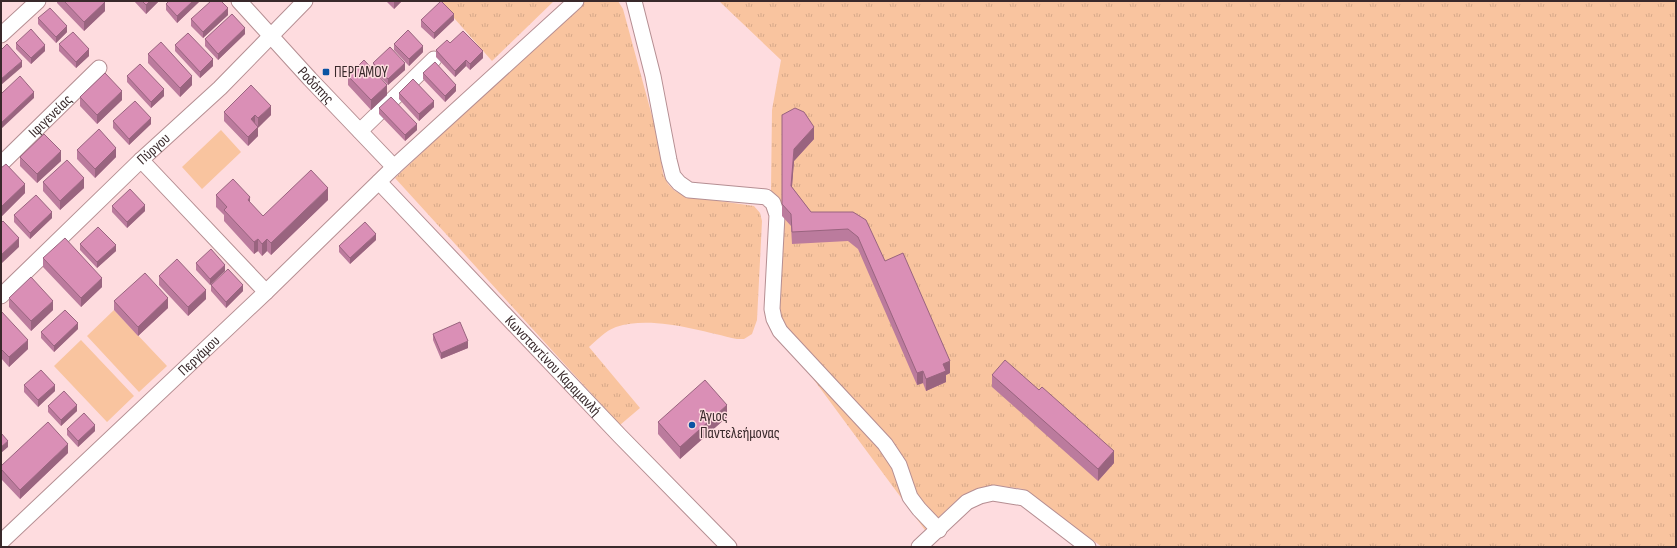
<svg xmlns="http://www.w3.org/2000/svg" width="1677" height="548" font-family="'Sofia Sans Condensed',sans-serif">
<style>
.grass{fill:url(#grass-tufts)}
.pitch{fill:#f9c49f}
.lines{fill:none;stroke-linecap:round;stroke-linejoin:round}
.minor-casing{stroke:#b58e92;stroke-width:17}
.minor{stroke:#fff;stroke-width:15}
.wall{fill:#bb7b9d}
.shaded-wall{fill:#99647f}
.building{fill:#da8fb6;stroke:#99647f}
.poi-dot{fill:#0b53a3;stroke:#fedcdf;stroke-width:1.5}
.labels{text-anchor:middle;stroke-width:3;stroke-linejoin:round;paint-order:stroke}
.poi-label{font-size:15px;fill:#39292b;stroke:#fedcdf;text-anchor:start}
.street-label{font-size:15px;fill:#39292b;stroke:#fedcdf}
</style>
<defs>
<pattern id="grass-tufts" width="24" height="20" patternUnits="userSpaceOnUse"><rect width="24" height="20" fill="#f9c49f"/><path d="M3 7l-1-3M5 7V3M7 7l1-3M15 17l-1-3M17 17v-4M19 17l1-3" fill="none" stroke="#d6a889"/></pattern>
</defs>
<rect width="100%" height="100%" fill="#fedcdf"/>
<path class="grass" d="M439,1H554L492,61Z
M580,1H618L623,9L658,138L663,174L668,184L675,191L685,196L754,206L760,213L762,221L757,320L752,334L744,339H737C701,331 651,315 616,327C605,331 597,340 589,347L640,408L620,425L395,178L513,67Z
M719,1H1676V547H1102L1023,489L993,485L956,501L925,530L766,315L771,190L772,110L781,60Z"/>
<path class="pitch" d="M221,130L241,152L202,189L182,167Z
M114,310L167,366L139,392L87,336Z
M81,340L134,396L107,422L54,366Z"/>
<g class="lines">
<defs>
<g id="minor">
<path id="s1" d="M239,1L310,79L394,167"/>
<path d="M634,1L653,76L669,160L673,176L679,183L689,190L766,197L773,203L777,215L772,309L774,319L780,331L885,444L899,465L910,497L919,509L939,530"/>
<path d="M1,35L38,1"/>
<path d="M360,131L434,59"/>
<path d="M141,160L266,292"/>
<path id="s2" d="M1,164L99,68"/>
<path id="s3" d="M379,182L620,436L729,547"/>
<path id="s4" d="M1,296L141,160L220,88L305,1"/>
<path id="s5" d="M1,542L266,292L394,167L576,1"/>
<path d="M919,547L967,502L980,496L993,493L1024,498L1088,547"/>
</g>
</defs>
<use href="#minor" class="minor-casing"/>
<use href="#minor" class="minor"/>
</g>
<path class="wall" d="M57,1H104L105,11L84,31L57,3Z
M134,1H159L146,14Z
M200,1L177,23L166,10V4Z
M386,1H402L394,9Z
M228,15L203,38L191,26V19Z
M38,18L67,32L56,43L38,24Z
M421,20H454L434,39L421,27Z
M245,34L218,60L205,46V39Z
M16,43L45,51L31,64L16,49Z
M450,43L483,58L470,70L466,66L455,77L436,57V50Z
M59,44L89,56L76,68L59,51Z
M394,44L423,52L409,66L394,50Z
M175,45L213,66L200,78L175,51Z
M148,54L192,85L180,97L148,63Z
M373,63L405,70L388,85L373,69Z
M423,73L456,91L445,102L423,79Z
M127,76L164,96L151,108L127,82Z
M348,76L387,95L371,110L348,85Z
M399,93L434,107L419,121L399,99Z
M80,97L122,100L97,124L80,106Z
M379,108L417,130L405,141L379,114Z
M224,112L271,115L258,127V136L248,146L224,121Z
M782,115L814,139L794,161L792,187L811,212H853L885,261L950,373L946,375V382L926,391L923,383L917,385L858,249L848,241L792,244L791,226L782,216Z
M113,121L151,124L129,145L113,128Z
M77,150L116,157L95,178L77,159Z
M20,157L61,161L37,183L20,166Z
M1,168L25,193L2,216L1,215Z
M43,182L84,188L60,210L43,191Z
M216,195L250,203L263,216L328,200L271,255L267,251L262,256L258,251L254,254L224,221V215L216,207Z
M112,206L145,211L127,228L112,212Z
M14,215L52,218L30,239L14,222Z
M376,240L350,264L339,252V246Z
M80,244L116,251L97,268L80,250Z
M43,258L102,287L81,307L43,267Z
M196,263L225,271L210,285L196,270Z
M159,276L206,299L188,316L159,285Z
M211,285L243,291L226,308L211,291Z
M9,298L53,310L31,331L9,307Z
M114,301L168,308L138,336L114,310Z
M1,311L28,349L9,367L1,358Z
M78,329L54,352L41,338V332Z
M433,334L468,348L441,359L433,340Z
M992,375L1039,390L1114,463L1098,481L992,387Z
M24,385L55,391L38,407L24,392Z
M48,406L77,411L61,426L48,412Z
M727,417L680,459L658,434V422Z
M67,429L95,431L78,447L67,435Z
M68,453L20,499L1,479V466Z"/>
<path class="shaded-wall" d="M150,1H159L146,14V5Z
M193,1H200L177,23V16Z
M394,1H402L394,9Z
M105,2V11L84,31V22Z
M228,8V15L203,38V32Z
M454,14V20L434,39V33Z
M67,26V32L56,43V37Z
M245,28V34L218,60V54Z
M45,45V51L31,64V58Z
M423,46V52L409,66V59Z
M89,49V56L76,68V62Z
M483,51V58L470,70V64Z
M213,59V66L200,78V72Z
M466,60V66L455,77V71Z
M22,61V67L1,85V79Z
M405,63V70L388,85V79Z
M192,76V85L180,97V88Z
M387,85V95L371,110V100Z
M456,85V91L445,102V96Z
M164,89V96L151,108V102Z
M122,91V100L97,124V115Z
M34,92V98L1,129V123Z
M434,101V107L419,121V114Z
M271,106V115L258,128V118Z
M255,115V124L251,119Z
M151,118V124L129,145V139Z
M417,124V130L405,141V135Z
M258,127V136L248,146V137Z
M814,127V139L794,161L791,198V186L794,149Z
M116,148V157L95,178V169Z
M61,151V161L37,183V174Z
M84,178V188L60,210V201Z
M25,184V193L2,216V206Z
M328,188V200L271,255V243Z
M250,197V209L248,200Z
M145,205V211L127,228V222Z
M52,212V218L30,239V233Z
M376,234V240L350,264V258Z
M19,238V247L1,264V255Z
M258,239V251L254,254V242Z
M267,239V251L262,256V244Z
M116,245V251L97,268V262Z
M225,265V271L210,285V279Z
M102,278V287L81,307V298Z
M243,285V291L226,308V302Z
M206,290V299L188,316V307Z
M168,298V308L138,336V327Z
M53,301V310L31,331V321Z
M78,323V329L54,352V346Z
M28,340V349L9,367V357Z
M468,341V348L441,359V353Z
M950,361V373L946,375V382L926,391V379L943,364Z
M923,371V383L917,385V373Z
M55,385V391L38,407V400Z
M77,405V411L61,426V420Z
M727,405V417L680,459V447Z
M95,425V431L78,447V441Z
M8,441V447L1,453V447Z
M68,444V453L20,499V490Z
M1114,451V463L1098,481V469Z"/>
<path class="building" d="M64,1H104L105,2L84,22Z
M142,1H150L146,5Z
M169,1H193L177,16L166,4Z
M211,1H221L228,8L203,32L191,19Z
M441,1L454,14L434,33L421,20Z
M50,8L67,26L56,37L38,18Z
M232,14L245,28L218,54L205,39Z
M31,29L45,45L31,58L16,43Z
M408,30L423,46L409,59L394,44Z
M463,31L483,51L470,64L466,60L455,71L436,50L447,40L450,43Z
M73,32L89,49L76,62L59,44Z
M188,33L213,59L200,72L175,45Z
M161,42L192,76L180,88L148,54Z
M7,44L22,61L1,79V50Z
M390,47L405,63L388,79L373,63Z
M364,60L387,85L371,100L348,76Z
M435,62L456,85L445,96L423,73Z
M140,64L164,89L151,102L127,76Z
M105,73L122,91L97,115L80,97Z
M20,76L34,92L1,123V94Z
M413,79L434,101L419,114L399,93Z
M251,85L271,106L258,118L255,115L251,119L258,127L248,137L224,112Z
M391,97L417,124L405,135L379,108Z
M135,101L151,118L129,139L113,121Z
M795,108L804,112L814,127L794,149L791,186L811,212H853L866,220L885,261L903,253L950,361L943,364L946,371L926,379L923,371L917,373L858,237L848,229L792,232L791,214L782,204V115Z
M99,129L116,148L95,169L77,150Z
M44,134L61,151L37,174L20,157Z
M67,160L84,178L60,201L43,182Z
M6,164L25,184L2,206L1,205V168Z
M311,170L328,188L271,243L267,239L262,244L258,239L254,242L224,210L227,207L216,195L233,179L250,197L248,200L263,216Z
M130,189L145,205L127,222L112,206Z
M36,195L52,212L30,233L14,215Z
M3,221L19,238L1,255V223Z
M365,222L376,234L350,258L339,246Z
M98,227L116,245L97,262L80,244Z
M65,238L102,278L81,298L43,258Z
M211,249L225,265L210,279L196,263Z
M177,259L206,290L188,307L159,276Z
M228,269L243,285L226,302L211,285Z
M145,273L168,298L138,327L114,301Z
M31,277L53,301L31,321L9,298Z
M65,310L78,323L54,346L41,332Z
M1,311L28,340L9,357L1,349Z
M460,322L468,341L441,353L433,334Z
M1005,360L1039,390L1042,387L1114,451L1098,469L992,375Z
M41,370L55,385L38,400L24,385Z
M705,380L727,405L680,447L658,422Z
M64,391L77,405L61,420L48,406Z
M84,413L95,425L78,441L67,429Z
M48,422L68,444L20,490L1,469V466Z
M1,433L8,441L1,447Z"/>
<g class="poi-dot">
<rect x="322" y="68" width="8" height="8" rx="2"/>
<circle cx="692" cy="425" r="4"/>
</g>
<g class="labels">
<g class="poi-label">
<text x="334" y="77">ΠΕΡΓΑΜΟΥ</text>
<text x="700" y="421">Άγιος<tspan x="700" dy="17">Παντελεήμονας</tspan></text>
</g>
<g class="street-label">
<text dy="5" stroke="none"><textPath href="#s1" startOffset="114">Ροδόπης</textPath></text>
<text dy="5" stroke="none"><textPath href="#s2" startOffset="69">Ιφιγενείας</textPath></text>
<text dy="5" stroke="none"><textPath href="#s4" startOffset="212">Πύργου</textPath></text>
<text dy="5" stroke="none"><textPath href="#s5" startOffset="272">Περγάμου</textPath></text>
<text dy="5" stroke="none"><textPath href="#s3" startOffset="253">Κωνσταντίνου Καραμανλή</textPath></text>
</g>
</g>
<rect width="1677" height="548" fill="none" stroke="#39292b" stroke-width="4"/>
</svg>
